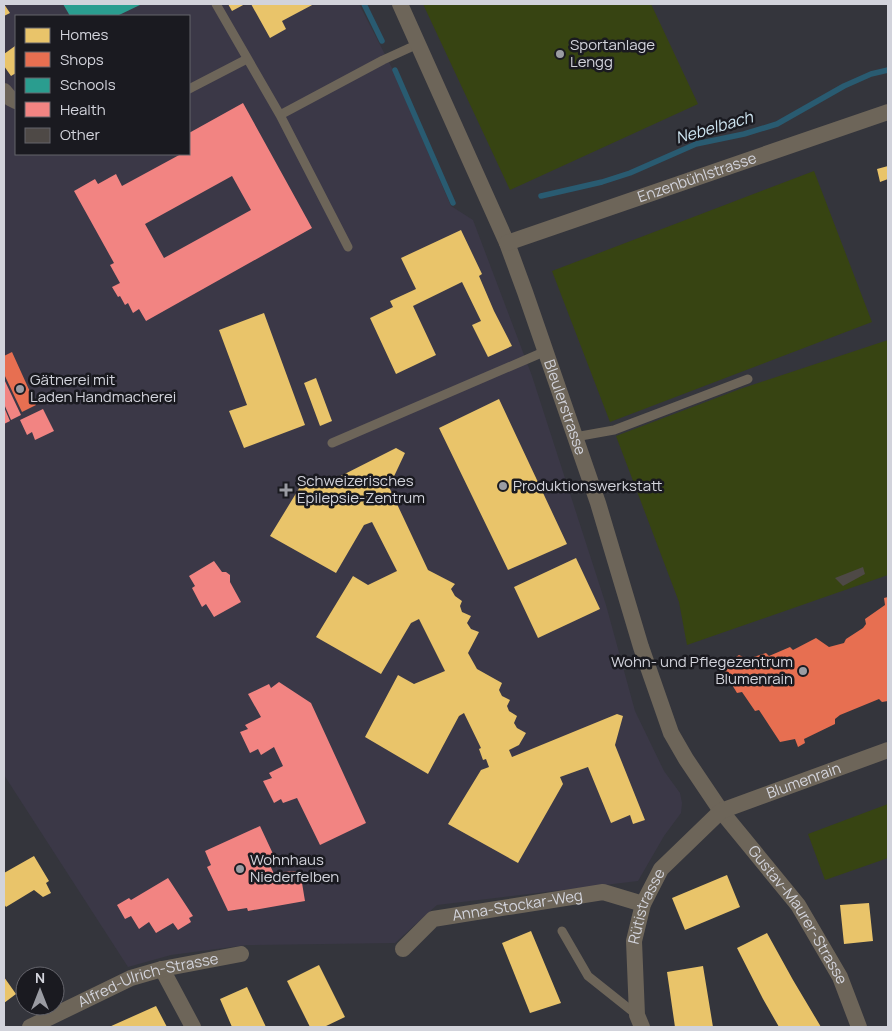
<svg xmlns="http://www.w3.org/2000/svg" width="892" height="1031" font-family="Manrope,sans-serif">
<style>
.medical{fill:#3b3847;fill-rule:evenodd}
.green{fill:#374412}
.homes{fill:#e9c46a}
.shops{fill:#e76f51}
.schools{fill:#2a9d8f}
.health{fill:#f28482;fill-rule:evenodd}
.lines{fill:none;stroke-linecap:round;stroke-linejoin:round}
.stream{stroke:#295b71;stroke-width:5.5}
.building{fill:#4e4946}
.service{stroke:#6d6559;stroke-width:9}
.minor{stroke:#6d6559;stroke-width:16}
.poi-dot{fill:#9b9ca3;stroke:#1a1a20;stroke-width:2}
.labels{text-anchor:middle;stroke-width:5;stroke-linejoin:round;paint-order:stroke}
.poi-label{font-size:15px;fill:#d2d3db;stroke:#1a1a20;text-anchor:start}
.street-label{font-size:15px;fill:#d2d3db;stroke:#1a1a20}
.water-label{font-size:16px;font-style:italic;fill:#cee5f1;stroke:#1a1a20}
</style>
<rect width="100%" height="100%" fill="#34353c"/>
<path class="medical" d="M4,4H359L393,70L451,206L473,220L532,376L606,605L635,711L664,771L680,793L682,803L681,813L664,836L638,881L437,905L395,943L247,945L171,955L128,967L4,775ZM16,16H189V154H16Z"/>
<path class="green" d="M423,4H651L698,104L510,190Z
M814,171L872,322L610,422L552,271Z
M888,340V575L687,645L679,602L616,436L740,389Z
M888,804V858L825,880L808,834Z"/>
<path class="homes" d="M4,4L10,13L4,16Z
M228,4H245L232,11Z
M251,4H314L282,21L286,29L270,38Z
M15,46L16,73L11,76L4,66V54Z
M888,166V179L880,182L877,169Z
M461,230L482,274L479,276L494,311L512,346L488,357L472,325L481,321L462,282L413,306L436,355L396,374L370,318L393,307L390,301L416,289L401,258Z
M264,313L305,425L244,448L229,411L247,405L219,330Z
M316,378L332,421L320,426L304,383Z
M499,399L567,544L508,570L439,428Z
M396,448L405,453L389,487L428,570L455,584L451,589L455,596L462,601L460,606L462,612L471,616L467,623L471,629L479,632L468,653L477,669L502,683L499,690L502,696L510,700L507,706L509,711L517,716L514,723L517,728L526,733L519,745L509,750L512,757L617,714L623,716L615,745L645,820L633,824L630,815L611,823L588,767L560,777L563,784L518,863L448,824L481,770L489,767L486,759L483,760L479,749L481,748L464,713L459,716L428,774L365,737L398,675L414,684L445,671L419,619L411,623L381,674L316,637L353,576L368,585L397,571L372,522L364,525L336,573L270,536L306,477L319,487Z
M576,558L600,609L538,638L514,587Z
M34,856L49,881L46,883L51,893L43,897L34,890L6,907L4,904V873Z
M727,875L740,907L685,930L672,898Z
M869,903L873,941L844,944L840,905Z
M531,931L561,1003L530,1013L502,943Z
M767,933L793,980L821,1027H779L763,999L737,948Z
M319,965L345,1017L324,1027H310L287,981Z
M703,966L713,1027H675L667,972Z
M4,977L16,994L4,1003Z
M247,987L266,1027H232L220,999Z
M156,1006L167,1027H109Z"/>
<path class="shops" d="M12,352L36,405L22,412L4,374V356Z
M888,597V701L882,702L879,699L840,715L835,719V724L804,739L805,743L798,747L795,739L780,742L759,710L755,711L742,692L737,693L725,673L720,674L717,669L739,655L747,659L766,653L769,656L790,647L793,650L816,638L829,647L844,643L846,639L863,628L866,624L865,619L885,605L884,598Z"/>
<path class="schools" d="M63,4H142L117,16H70Z"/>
<path class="health" d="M243,103L312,228L146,321L139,309L133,313L128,303L125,305L120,296L118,297L112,287L120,283L110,265L114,263L74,191L95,179L98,184L116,174L122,186L181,154H189V133ZM232,176L251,210L164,258L145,224Z
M4,379L21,415L11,420L4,404Z
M4,407L10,421L4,424Z
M43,409L54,431L35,440L32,432L27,435L20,420Z
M214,561L222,572H226L230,575V582L241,602L214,617L206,604L202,607L192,588L195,586L189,576Z
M279,682L311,703L366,823L320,845L297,798L283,803L281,799L274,803L263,781L272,778L269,773L283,766L274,747L261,755L258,749L250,753L240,732L248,729L245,725L261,717L248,694L269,684L271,688Z
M260,826L274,856L267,859L275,876L282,873V872L300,871L305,901L248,911L247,908L228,911L207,867L211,865L205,851Z
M168,878L193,916L189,918L191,922L178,930L173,923L156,933L149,922L139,929L131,916L125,919L117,905L129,898L131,900Z"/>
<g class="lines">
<path class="stream" d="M364,4L382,41
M395,70L453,203
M541,196L602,182L630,173L696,144L744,134L777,124L844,86L871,74L888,70"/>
</g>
<path class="building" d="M863,567L865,574L843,586L835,578Z"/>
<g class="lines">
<path class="service" d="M216,4L280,115L348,247
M189,89L247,59
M280,115L383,60L418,44
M575,437L614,430L748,379
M332,443L546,351
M562,931L588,976L637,1015"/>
<g class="minor">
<path id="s1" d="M400,4L507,243L525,292L598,503L641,647L671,733L686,759L721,811L798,905L840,977L859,1027"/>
<path d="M4,91L10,98L16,101"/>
<path id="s2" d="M507,243L888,112"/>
<path id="s3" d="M403,949L433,919L603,892L643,904"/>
<path d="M162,969L193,1027"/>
<path id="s4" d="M30,1027L131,978L162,969L241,954"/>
<path id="s5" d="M642,1027L637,1015L634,941L643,904L661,869L721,811L888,750"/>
</g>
</g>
<g class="poi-dot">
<circle cx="560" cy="54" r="5"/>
<circle cx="20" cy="389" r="5"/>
<circle cx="503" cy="486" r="5"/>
<path d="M283.5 482.5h5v5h5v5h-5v5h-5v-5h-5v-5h5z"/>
<circle cx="803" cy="671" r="5"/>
<circle cx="240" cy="869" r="5"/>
</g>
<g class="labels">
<g class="poi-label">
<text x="570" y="50">Sportanlage<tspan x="570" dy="17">Lengg</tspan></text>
<text x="30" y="385">Gätnerei mit<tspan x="30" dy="17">Laden Handmacherei</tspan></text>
<text x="297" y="486">Schweizerisches<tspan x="297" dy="17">Epilepsie-Zentrum</tspan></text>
<text x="513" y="491">Produktionswerkstatt</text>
<text x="793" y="667" text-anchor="end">Wohn- und Pflegezentrum<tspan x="793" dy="17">Blumenrain</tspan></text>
<text x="250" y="865">Wohnhaus<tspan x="250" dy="17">Niederfelben</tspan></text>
</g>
<g class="street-label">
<text dy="5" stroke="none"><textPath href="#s2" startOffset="201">Enzenbühlstrasse</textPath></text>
<text dy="5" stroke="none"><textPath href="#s1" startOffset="436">Bleulerstrasse</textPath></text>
<text dy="5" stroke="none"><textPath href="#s5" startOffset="336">Blumenrain</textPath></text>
<text dy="5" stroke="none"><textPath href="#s3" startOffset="128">Anna-Stockar-Weg</textPath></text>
<text dy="5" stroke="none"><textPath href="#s5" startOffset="124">Rütistrasse</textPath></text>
<text dy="5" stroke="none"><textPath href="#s1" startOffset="1001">Gustav-Maurer-Strasse</textPath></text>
<text dy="5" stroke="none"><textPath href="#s4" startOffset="128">Alfred-Ulrich-Strasse</textPath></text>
</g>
<g class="water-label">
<text transform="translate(714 127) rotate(-16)" y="6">Nebelbach</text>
</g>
</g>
<rect width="892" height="1031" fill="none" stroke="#d2d3db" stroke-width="10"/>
<rect x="15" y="15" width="175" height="140" fill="#1a1a20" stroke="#64646b"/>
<rect x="25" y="28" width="25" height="15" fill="#e9c46a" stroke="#64646b"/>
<text x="60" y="40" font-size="15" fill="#d2d3db">Homes</text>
<rect x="25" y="52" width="25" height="15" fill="#e76f51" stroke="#64646b"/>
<text x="60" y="65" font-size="15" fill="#d2d3db">Shops</text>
<rect x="25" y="78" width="25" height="15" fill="#2a9d8f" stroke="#64646b"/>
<text x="60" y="90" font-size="15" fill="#d2d3db">Schools</text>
<rect x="25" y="102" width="25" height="15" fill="#f28482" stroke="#64646b"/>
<text x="60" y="115" font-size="15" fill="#d2d3db">Health</text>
<rect x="25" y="128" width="25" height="15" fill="#4e4946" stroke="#64646b"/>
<text x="60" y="140" font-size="15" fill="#d2d3db">Other</text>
<g transform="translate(40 991)"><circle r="24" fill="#1a1a20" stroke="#64646b"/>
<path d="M0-4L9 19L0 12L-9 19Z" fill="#9b9ca3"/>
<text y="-8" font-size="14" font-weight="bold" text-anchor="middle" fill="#d2d3db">N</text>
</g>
</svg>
